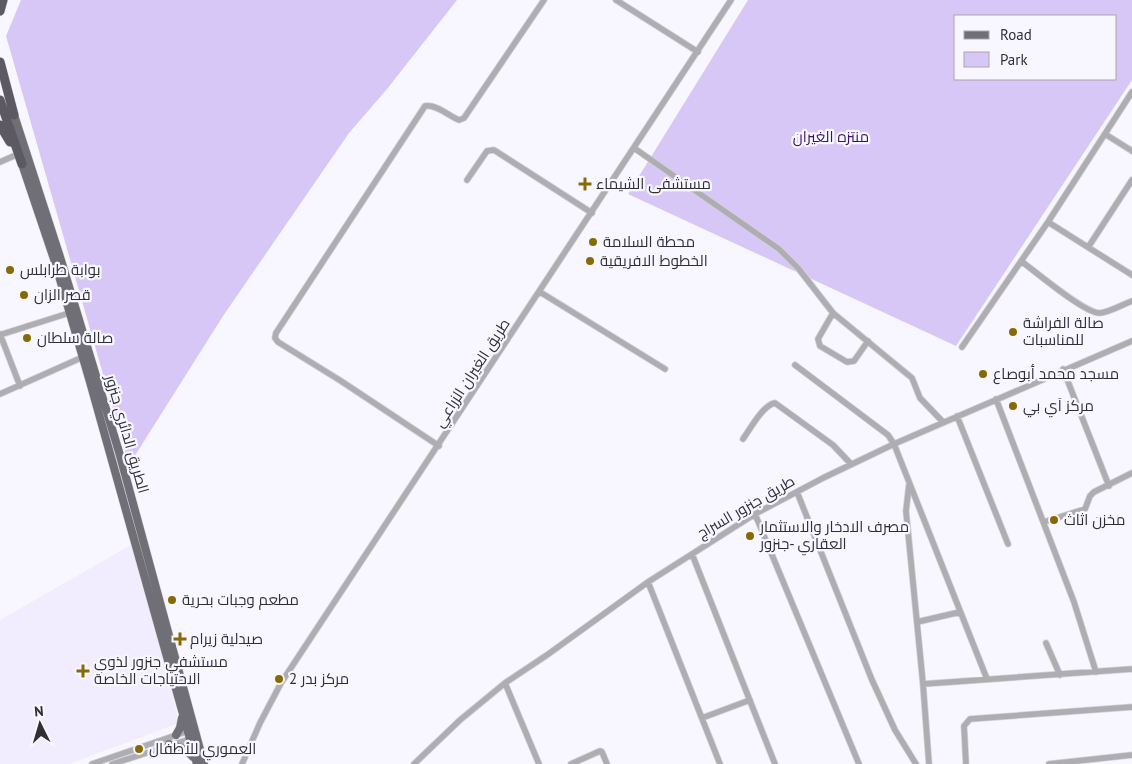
<svg xmlns="http://www.w3.org/2000/svg" width="1132" height="764" font-family="'PT Sans',Cairo,sans-serif">
<style>
.built{fill:#f2edfe}
.green{fill:#d7c7f7;fill-rule:evenodd}
.lines{fill:none;stroke-linecap:round;stroke-linejoin:round}
.minor-casing{stroke:#d4d2d9;stroke-width:7}
.major-casing{stroke:#d4d2d9;stroke-width:9}
.highway-casing{stroke:#d4d2d9;stroke-width:10}
.minor{stroke:#aeadb1;stroke-width:5.5}
.major{stroke:#716f76;stroke-width:8}
.highway{stroke:#5c5962;stroke-width:9}
.poi-dot{fill:#866a05;stroke:#f8f6fe;stroke-width:2}
.labels{text-anchor:middle;stroke-width:4.5;stroke-linejoin:round;paint-order:stroke}
.park-label{font-size:15px;fill:#3c1168;stroke:#f8f6fe}
.poi-label{font-size:15px;fill:#302f33;stroke:#f8f6fe;text-anchor:start}
.street-label{font-size:15px;fill:#302f33;stroke:#f8f6fe}
</style>
<rect width="100%" height="100%" fill="#f8f6fe"/>
<path class="built" d="M136,542L179,723L69,764H0V620Z"/>
<path class="green" d="M21,0H457L387,89L349,133L223,316L129,465L6,36Z
M748,0H1132V80L956,346L628,194ZM956,16H1116V79H956Z"/>
<g class="lines">
<defs>
<path id="minor" d="M616,0L698,52
M1105,134L1132,151
M634,148L779,249L798,268L833,313L912,378L920,398L943,422
M0,162L16,155
M467,180L487,151L494,150L592,213
M1048,222L1132,275
M1089,246L1132,180
M1021,261C1036,272 1083,312 1099,313C1109,313 1123,304 1132,301
M540,292L665,369
M833,313L818,339L820,346L847,362L854,361L868,341
M0,334L20,386
M0,335L69,313
M962,347L1048,222L1132,92
M795,365L888,435L894,444L987,679
M1063,369L1109,486
M0,394L83,357
M996,399L1074,602L1096,672
M957,416L1008,544
M743,439C750,429 763,405 775,403L833,445L851,464
M439,446L341,381L278,342L275,338L276,333L425,106C436,104 449,116 459,120L464,118L544,0
M909,485L906,511L923,684L929,764
M797,492L872,680L895,730L916,764
M755,514L859,764
M1044,522L1085,509L1090,496L1094,492L1132,473
M692,554L775,764
M648,582L720,764
M917,622L960,612
M1046,643L1060,675
M505,683L539,764
M923,684L1132,669
M702,718L750,700
M92,764L191,730
M112,764L193,738
M242,764L260,723L281,683L731,0
M414,764L460,720L505,683L547,655L648,582L755,514L823,478L894,444L1132,341
M571,764L600,751L602,752L607,764
M966,764L964,726L970,719L1132,707
M1049,764L1132,755"/>
<path id="major" d="M14,115L60,257L119,452L204,764
M22,164L54,259L90,382L197,764
M176,735L180,728L182,718
M169,744L185,749L193,757"/>
<path id="highway" d="M0,11L3,0
M0,62L14,115
M0,100L22,164
M0,125L10,142"/>
</defs>
<use href="#minor" class="minor-casing"/>
<use href="#major" class="major-casing"/>
<use href="#highway" class="highway-casing"/>
<use href="#minor" class="minor"/>
<use href="#major" class="major"/>
<use href="#highway" class="highway"/>
</g>
<g class="poi-dot">
<path d="M582.5 176.5h5v5h5v5h-5v5h-5v-5h-5v-5h5z"/>
<circle cx="593" cy="242" r="5"/>
<circle cx="590" cy="261" r="5"/>
<circle cx="10" cy="270" r="5"/>
<circle cx="24" cy="295" r="5"/>
<circle cx="1013" cy="332" r="5"/>
<circle cx="27" cy="338" r="5"/>
<circle cx="983" cy="374" r="5"/>
<circle cx="1013" cy="406" r="5"/>
<circle cx="1054" cy="520" r="5"/>
<circle cx="750" cy="536" r="5"/>
<circle cx="172" cy="600" r="5"/>
<path d="M177.5 631.5h5v5h5v5h-5v5h-5v-5h-5v-5h5z"/>
<path d="M80.5 663.5h5v5h5v5h-5v5h-5v-5h-5v-5h5z"/>
<circle cx="279" cy="679" r="5"/>
<circle cx="139" cy="749" r="5"/>
</g>
<g class="labels">
<g class="park-label">
<text x="831" y="142">منتزه الغيران</text>
</g>
<g class="poi-label">
<text x="596" y="189">مستشفى الشيماء</text>
<text x="603" y="247">محطة السلامة</text>
<text x="600" y="266">الخطوط الافريقية</text>
<text x="20" y="275">بوابة طرابلس</text>
<text x="34" y="300">قصر الزان</text>
<text x="1023" y="328">صالة الفراشة<tspan x="1023" dy="17">للمناسبات</tspan></text>
<text x="37" y="343">صالة سلطان</text>
<text x="993" y="379">مسجد محمد أبوصاع</text>
<text x="1023" y="411">مركز اَي بي</text>
<text x="1064" y="525">مخزن اثاث</text>
<text x="760" y="532">مصرف الادخار والاستثمار<tspan x="760" dy="17">العقاري -جنزور</tspan></text>
<text x="182" y="605">مطعم وجبات بحرية</text>
<text x="190" y="644">صيدلية زيرام</text>
<text x="94" y="667">مستشفي جنزور لذوي<tspan x="94" dy="17">الاحتياجات الخاصة</tspan></text>
<text x="289" y="684">مركز بدر 2</text>
<text x="149" y="754">العموري للأطفال</text>
</g>
<g class="street-label">
<text transform="translate(472 373) rotate(-57)" y="5">طريق الغيران الزراعي</text>
<text transform="translate(127 434) rotate(74)" y="5">الطريق الدائري جنزور</text>
<text transform="translate(746 507) rotate(-30)" y="5">طريق جنزور السراج</text>
</g>
</g>
<rect x="954" y="15" width="162" height="65" fill="#f8f6fe" stroke="#a8a6ad"/>
<rect x="964" y="31" width="25" height="8" fill="#716f76" stroke="#a8a6ad"/>
<text x="1000" y="40" font-size="15" fill="#302f33">Road</text>
<rect x="964" y="52" width="25" height="15" fill="#d7c7f7" stroke="#a8a6ad"/>
<text x="1000" y="65" font-size="15" fill="#302f33">Park</text>
<g transform="translate(40 724) rotate(355)" stroke="#f8f6fe" stroke-width="4" paint-order="stroke">
<path d="M0-4L9 19L0 12L-9 19Z" fill="#302f33"/>
<text y="-8" font-size="14" font-weight="bold" text-anchor="middle" fill="#302f33">N</text>
</g>
</svg>
